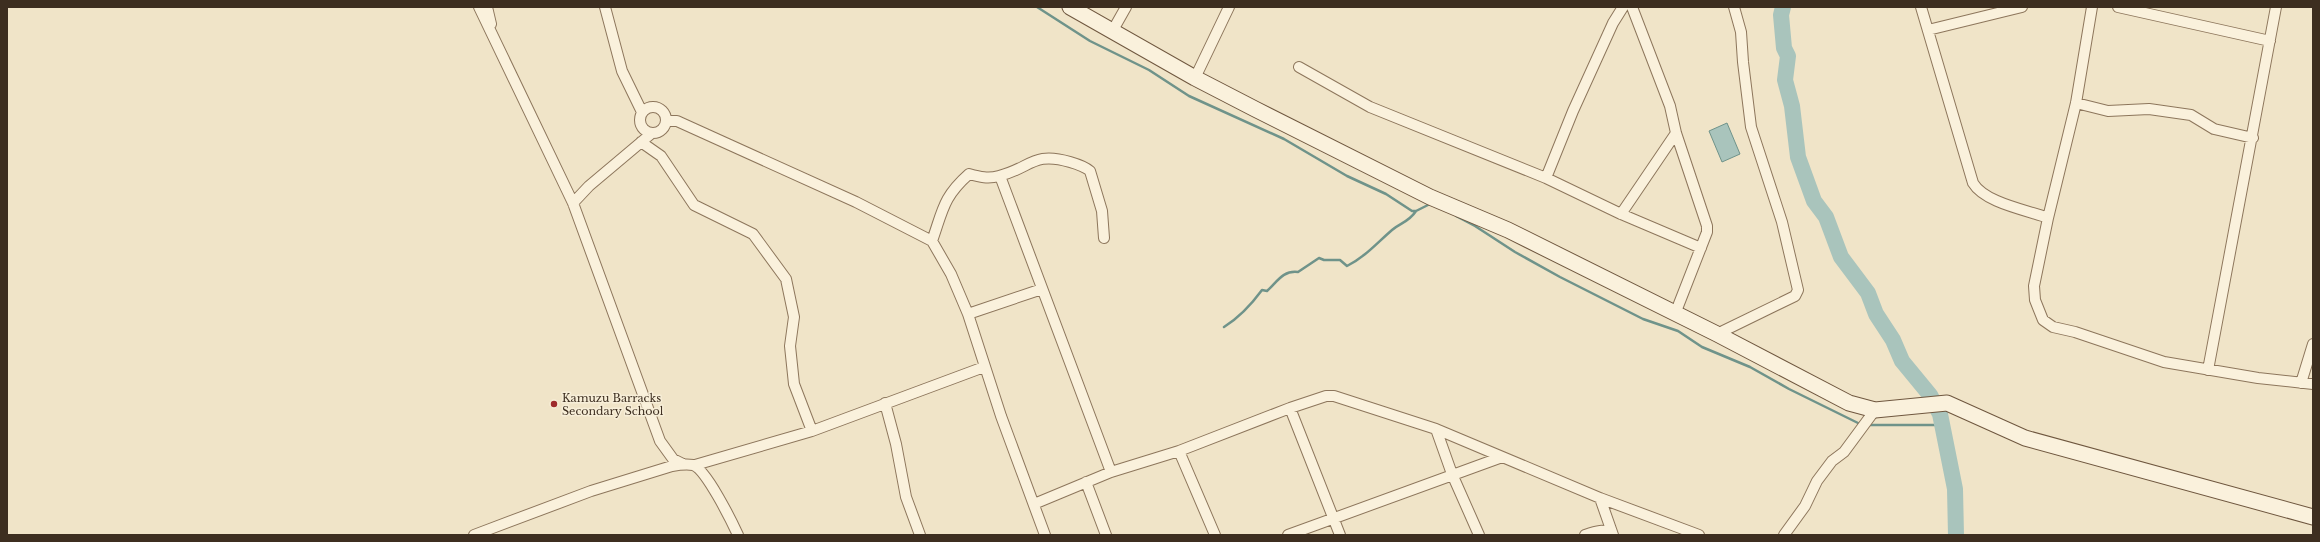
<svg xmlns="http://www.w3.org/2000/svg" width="2320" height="542" font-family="'Libre Baskerville',serif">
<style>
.water{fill:#a9c4bc;stroke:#6f938a}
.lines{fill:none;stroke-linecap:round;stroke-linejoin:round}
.stream{stroke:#6f938a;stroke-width:2.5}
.river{stroke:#a9c4bc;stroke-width:16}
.street-casing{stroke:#8d765c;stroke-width:12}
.secondary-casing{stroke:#6f573f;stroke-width:17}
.street{stroke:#faf1dc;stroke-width:10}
.secondary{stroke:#faf1dc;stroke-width:15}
.poi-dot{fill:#9e2a2b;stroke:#f7eed8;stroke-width:1.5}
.labels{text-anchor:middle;stroke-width:3;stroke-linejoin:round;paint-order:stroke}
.poi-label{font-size:11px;fill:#3d2e20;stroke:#f7eed8;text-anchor:start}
</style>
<rect width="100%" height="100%" fill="#f0e4c8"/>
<path class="water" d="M1727,123L1740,154L1722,162L1709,131Z"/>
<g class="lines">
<path class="stream" d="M1037,7L1090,41L1149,70L1189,96L1284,139L1347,176L1386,194L1412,211H1416L1430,204
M1456,216L1475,226L1515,252L1560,277L1643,319L1678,331L1702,347L1750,367L1789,389L1858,423
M1224,327C1240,317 1251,305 1262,290L1267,291C1277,282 1283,270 1298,272L1319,258L1324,260H1340L1347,266C1365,257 1377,243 1392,230C1400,223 1409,222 1416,211
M1869,425H1943"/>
<path class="river" d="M1783,7L1781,15L1784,48L1788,56L1785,80L1792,106L1798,157L1814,201L1826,217L1841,257L1868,293L1876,314L1893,340L1902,361L1930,395L1940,414L1955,489L1956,535"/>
<defs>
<path id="street" d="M479,7L573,203L660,441L673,459L683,464
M487,7L491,24
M605,7L622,71L642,112
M1632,7L1670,106L1676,133L1707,226V232L1675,314
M1921,7L1973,183C1985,203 2027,210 2048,218
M2092,7L2076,103L2048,218L2034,286L2035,300L2043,320L2053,327L2075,332L2164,362L2258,378L2313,384
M2118,7L2270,41
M1113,30L1126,7
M1928,30L2022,7
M1299,67L1370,107L1546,178L1621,214L1701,248
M1195,78L1229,7
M2076,103L2108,111L2149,109L2191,115L2214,129L2253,138
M640 120a13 13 0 1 1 26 0a13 13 0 1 1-26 0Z
M666,121H677L856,202L932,241L951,274L968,314L1001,416L1045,535
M641,142L661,156L694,205L753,234L786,279L794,317L790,346L794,384L812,431
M1000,176L1111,472
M1546,178L1573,111L1613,23L1623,7
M573,203L589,186L652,133
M1621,214L1676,133
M932,241C943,210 943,197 969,174C980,177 988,179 999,176C1031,168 1033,151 1070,162C1077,164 1084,166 1090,171L1102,211L1104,238
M968,314L1042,289
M1717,334L1795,296L1798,290L1782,222L1751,127L1743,62L1741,32L1734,7
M2208,370L2276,7
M2301,383L2313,344
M885,403L896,444L906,497L920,535
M1290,408L1340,535
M1436,429L1452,474L1479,535
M1179,451L1215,535
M695,465L812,431L984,367
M1086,482L1106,535
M1600,498L1613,535
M1034,504L1111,472L1179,451L1290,408L1326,396H1334L1436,429L1600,498L1699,535
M474,535L591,491L672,466C678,465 686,464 693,465C706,469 732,522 738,535
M1288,535L1502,457
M1585,535C1596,531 1604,528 1613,535
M1784,535L1805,506L1817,481L1832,461L1844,452L1875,410"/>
<path id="secondary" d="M1070,7L1195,78L1255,109L1430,197L1508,230L1717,334L1849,403L1875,410L1947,403L2025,438L2313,517"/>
</defs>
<use href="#street" class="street-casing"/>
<use href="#secondary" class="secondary-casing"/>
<use href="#street" class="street"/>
<use href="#secondary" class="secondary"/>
</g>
<circle class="poi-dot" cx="554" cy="404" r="4"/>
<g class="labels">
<g class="poi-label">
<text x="562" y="402">Kamuzu Barracks<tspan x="562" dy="13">Secondary School</tspan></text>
</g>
</g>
<rect width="2320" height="542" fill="none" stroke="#3d2e20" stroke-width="16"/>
</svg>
